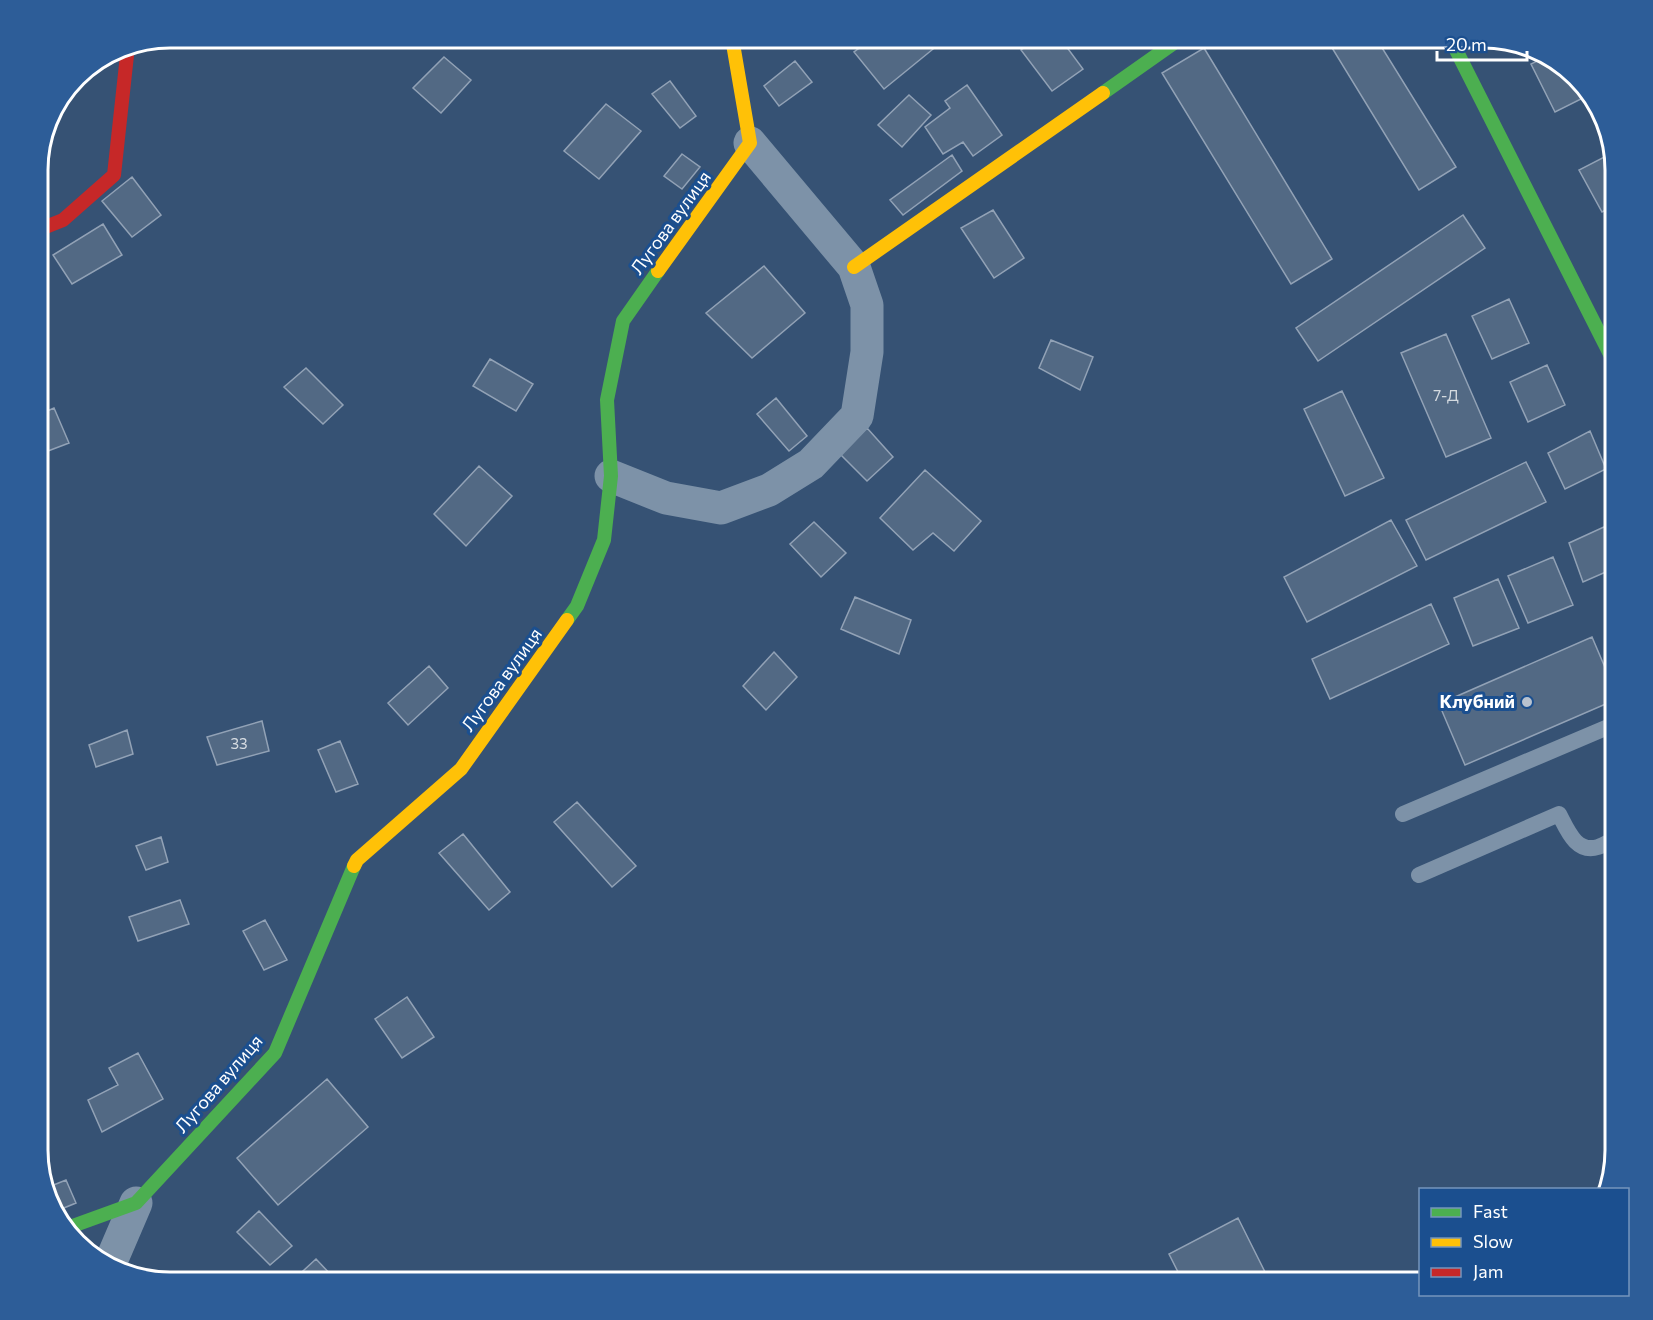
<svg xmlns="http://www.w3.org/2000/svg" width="1653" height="1320" font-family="Commissioner,sans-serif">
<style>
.building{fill:#526984;stroke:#92a2b6;stroke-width:1.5}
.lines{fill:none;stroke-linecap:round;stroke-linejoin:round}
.lane{stroke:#7d92a8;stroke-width:16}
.street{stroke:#7d92a8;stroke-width:33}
.fast{stroke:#4caf50;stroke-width:14}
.slow{stroke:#ffc107;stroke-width:14}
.jam{stroke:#c62828;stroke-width:14}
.poi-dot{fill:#b9c2ce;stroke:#1b4f8f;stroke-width:2}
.labels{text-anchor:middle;stroke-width:6;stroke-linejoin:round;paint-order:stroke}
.number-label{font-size:15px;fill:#d4dae0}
.street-label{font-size:18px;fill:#fff;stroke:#1b4f8f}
.poi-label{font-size:18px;font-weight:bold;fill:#fff;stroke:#1b4f8f;text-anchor:end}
.rim{fill:none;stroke:#fff;stroke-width:3}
</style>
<rect width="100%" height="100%" fill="#365274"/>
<path class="building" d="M873,38H932L938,45L884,89L854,52Z
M1038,38H1060L1083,69L1052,91L1021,50Z
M1326,38H1376L1456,167L1419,190Z
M1204,48L1332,259L1291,284L1162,73Z
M1547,56L1570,70L1589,95L1555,112L1531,64Z
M444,57L471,80L441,113L413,88Z
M795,61L812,82L779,106L764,86Z
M670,81L696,116L680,128L652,94Z
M967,85L1002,135L973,156L963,142L943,154L925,127L950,108L945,101Z
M909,95L931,115L902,147L878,125Z
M606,104L641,131L599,179L564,151Z
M1612,153L1616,170L1615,205L1602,212L1579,170Z
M682,154L700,167L682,189L664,176Z
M952,155L962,171L903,215L890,200Z
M132,177L161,215L132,237L102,201Z
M993,210L1024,258L994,278L961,228Z
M1463,215L1485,248L1318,361L1296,328Z
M103,224L122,255L72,284L53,255Z
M764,266L805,313L752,358L706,313Z
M1509,299L1529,343L1492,359L1472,316Z
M1446,334L1491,438L1446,457L1401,353Z
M1051,340L1093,357L1080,390L1039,368Z
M490,359L533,384L516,411L473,386Z
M1547,365L1565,405L1528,422L1510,382Z
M306,368L343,405L323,424L284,387Z
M1342,391L1384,478L1345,496L1304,409Z
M776,398L807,436L789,451L757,414Z
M54,408L69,443L48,451L38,424V415Z
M867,428L893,457L867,481L840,454Z
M1590,431L1606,469L1565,489L1548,453Z
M1526,462L1546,502L1426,560L1406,520Z
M479,466L512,496L466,546L434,514Z
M925,470L981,521L954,551L933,533L913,550L880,518Z
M1391,520L1417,566L1307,622L1284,577Z
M814,522L846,553L821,577L790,544Z
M1606,526L1615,546V568L1583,582L1569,543Z
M1553,557L1573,605L1528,623L1508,576Z
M1498,579L1519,628L1473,646L1454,598Z
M855,597L911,620L899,654L841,629Z
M1431,604L1449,644L1330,699L1312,659Z
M1592,637L1615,691V700L1465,765L1439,704Z
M774,652L797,677L766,710L743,686Z
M429,666L448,688L408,725L388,703Z
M262,721L269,751L217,765L207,737Z
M127,730L133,754L96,767L89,745Z
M340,741L358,784L336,792L318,750Z
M577,802L636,866L612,887L554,822Z
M463,834L510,892L489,910L439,853Z
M161,837L168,862L146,870L136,846Z
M180,900L189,924L138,941L129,917Z
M265,920L287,960L264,970L243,931Z
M407,997L434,1037L402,1058L375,1019Z
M138,1053L163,1099L102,1132L88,1100L118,1085L109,1068Z
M327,1079L368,1127L278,1205L237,1158Z
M38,1128L43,1142L38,1144Z
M66,1180L76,1203L54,1212L51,1208L46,1188Z
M259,1211L292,1246L270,1265L237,1232Z
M1238,1218L1270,1282H1183L1169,1254Z
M316,1259L333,1277L327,1282H291Z"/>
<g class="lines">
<path class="lane" d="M1403,814L1615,724
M1419,875L1559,814C1567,829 1576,854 1598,847C1604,845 1610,841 1615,839"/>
<path class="street" d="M611,476L666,498L721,508L769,490L811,464L857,416L867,352V305L854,267L750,143
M109,1266L136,1203"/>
<path class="fast" d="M1450,38L1615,364
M1103,93L1181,38
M567,620L577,606L604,540L611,476L607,400L623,321L658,271
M67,1228L136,1203L275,1053L354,866"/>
<path class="slow" d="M854,267L1103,93
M658,271L750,143L732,38
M354,866L357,860L461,769L567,620"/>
<path class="jam" d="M38,230L63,220L114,175L128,46"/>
</g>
<circle class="poi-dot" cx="1527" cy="702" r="6"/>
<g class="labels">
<g class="number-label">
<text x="1446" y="401">7-Д</text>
<text x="239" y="749">33</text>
</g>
<g class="street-label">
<text transform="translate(671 223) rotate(-54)" y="6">Лугова вулиця</text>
<text transform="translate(502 680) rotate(-54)" y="6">Лугова вулиця</text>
<text transform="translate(219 1084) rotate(-49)" y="6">Лугова вулиця</text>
</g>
<g class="poi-label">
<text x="1515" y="708">Клубний</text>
</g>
</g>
<path d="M0 0H1653V1320H0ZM170 48H1483A122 122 0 0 1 1605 170V1150A122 122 0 0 1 1483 1272H170A122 122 0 0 1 48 1150V170A122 122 0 0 1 170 48Z" fill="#2d5d98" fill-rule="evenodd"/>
<path class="rim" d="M170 48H1483A122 122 0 0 1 1605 170V1150A122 122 0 0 1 1483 1272H170A122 122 0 0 1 48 1150V170A122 122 0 0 1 170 48Z"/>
<rect x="1419" y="1188" width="210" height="108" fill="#1b4f8f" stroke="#7695bc" stroke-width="1.5"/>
<rect x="1431" y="1208" width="30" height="9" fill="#4caf50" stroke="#7695bc" stroke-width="1.5"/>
<text x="1473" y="1218" font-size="18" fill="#ffffff">Fast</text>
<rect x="1431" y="1238" width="30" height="9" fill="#ffc107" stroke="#7695bc" stroke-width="1.5"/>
<text x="1473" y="1248" font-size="18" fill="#ffffff">Slow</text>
<rect x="1431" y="1268" width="30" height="9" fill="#c62828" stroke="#7695bc" stroke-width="1.5"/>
<text x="1473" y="1278" font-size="18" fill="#ffffff">Jam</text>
<path d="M1437 51v9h90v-9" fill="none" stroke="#ffffff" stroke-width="3"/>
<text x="1446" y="51" font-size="18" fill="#ffffff" stroke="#1b4f8f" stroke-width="4.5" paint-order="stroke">20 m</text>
</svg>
